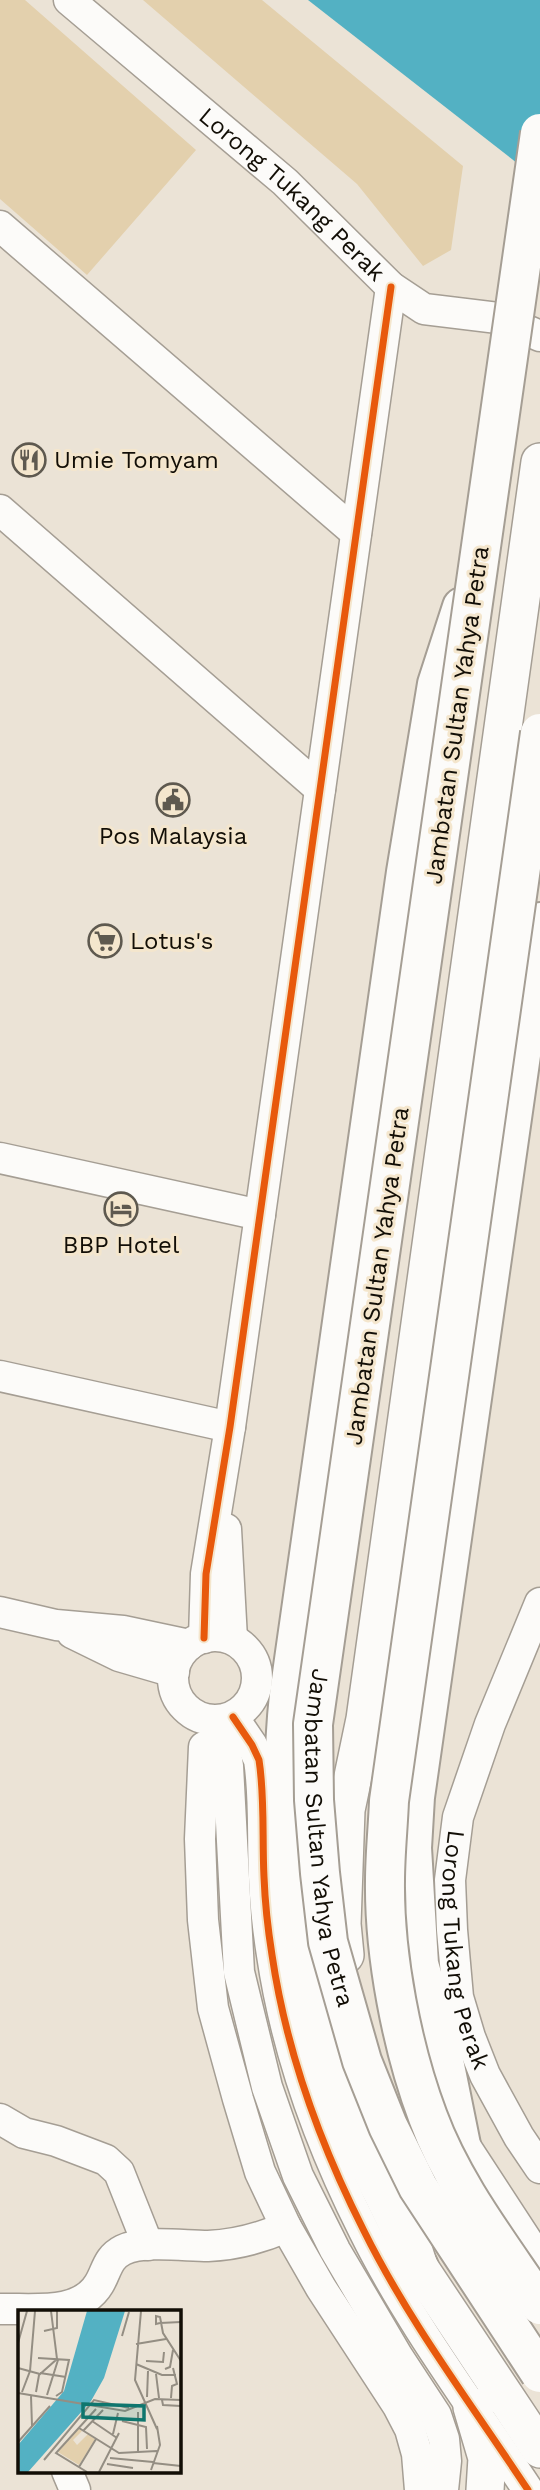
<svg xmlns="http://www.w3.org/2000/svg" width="540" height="2490" font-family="'Work Sans',sans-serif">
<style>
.green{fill:#e3d0ad}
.water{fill:#53b1c3}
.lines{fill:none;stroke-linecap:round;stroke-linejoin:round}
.minor-casing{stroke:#a59e94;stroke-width:33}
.major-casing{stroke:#a59e94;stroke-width:40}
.highway-casing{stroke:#a59e94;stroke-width:42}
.minor{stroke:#fcfbf9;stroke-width:30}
.major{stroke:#fcfbf9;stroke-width:37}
.highway{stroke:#fcfbf9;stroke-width:38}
.highway-bridge-casing{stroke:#a59e94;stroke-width:42;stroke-linecap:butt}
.highway-bridge{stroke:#fcfbf9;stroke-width:38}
.cycleway-casing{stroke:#f4e6cd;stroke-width:11}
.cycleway{stroke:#e8590c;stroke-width:7}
.labels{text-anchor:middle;stroke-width:6;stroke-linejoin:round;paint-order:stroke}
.street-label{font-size:24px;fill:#120e06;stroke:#f4e6cd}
.poi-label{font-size:24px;fill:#120e06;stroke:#f4e6cd;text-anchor:start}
.inset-road{fill:none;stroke:#948e83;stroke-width:2}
.view{fill:#0f766e;fill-opacity:0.15;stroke:#0f766e;stroke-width:3.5}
.inset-edge{fill:none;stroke:#120e06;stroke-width:3.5}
</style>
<rect width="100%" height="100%" fill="#ebe3d6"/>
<path class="green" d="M0,0H25L196,150L87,275L0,199Z
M143,0H262L463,166L451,250L423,266L357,184Z"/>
<path class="water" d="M308,0H540V181Z"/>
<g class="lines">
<defs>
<g id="minor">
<path id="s1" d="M69,0L285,182L391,287L424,309L498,318L540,336"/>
<path d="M0,226L356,533"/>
<path d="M0,510L320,789"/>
<path d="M0,1158L260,1215"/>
<path d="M0,1376L230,1427"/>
<path d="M226,1529L232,1639"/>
<path id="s2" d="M540,1603L490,1724L458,1817L450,1880L452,1930L458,1997L470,2037L485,2075L519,2137L540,2168"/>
<path d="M0,1612L56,1625L123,1631L189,1645"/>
<path d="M72,1633L119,1656L174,1672"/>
<circle cx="215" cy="1678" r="42"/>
<path d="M204,1638L206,1574L230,1427L391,287"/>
<path d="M233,1717L252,1745L259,1760C265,1798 262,1838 264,1877C265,1903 268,1930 272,1955C286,2050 321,2146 364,2231C409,2322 472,2405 528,2490"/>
<path d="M216,1721L224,1742L228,1766L239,1972L267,2087L298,2176L335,2250L398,2357L436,2415L444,2439L446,2461L443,2490"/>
<path d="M204,1747L200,1839L203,1920L213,2008L238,2099L260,2172L286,2227L321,2288L398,2406L410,2429L417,2454L420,2490"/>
<path d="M0,2119L24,2133L56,2141L106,2160L119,2172L148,2245"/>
<path d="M0,2309C32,2308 80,2316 99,2284C107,2271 107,2258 123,2250C144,2240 184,2246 208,2246C235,2245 261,2238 286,2227"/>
<path d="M67,2471L75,2490"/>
</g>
<path id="major" d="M345,1955L342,1924L346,1810L365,1719L540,462
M444,2120L540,2267
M410,2239L419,2267L540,2449
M472,2407L487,2458L485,2490"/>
<path id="highway" d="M461,2145L438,2031L419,1964L412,1848L415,1797L540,922
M419,2267C397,2222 375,2178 354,2133C347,2117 338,2101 332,2084C290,1966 276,1819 289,1695L406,872L437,684L462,607"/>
</defs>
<use href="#minor" class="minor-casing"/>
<use href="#major" class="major-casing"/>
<use href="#highway" class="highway-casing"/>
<use href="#minor" class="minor"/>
<use href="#major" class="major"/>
<use href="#highway" class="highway"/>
<defs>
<g id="highway-bridge">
<path id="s3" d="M540,133L313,1724L314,1800L320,1873L328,1942L362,2061L388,2126L418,2187L540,2373"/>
<path d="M540,733L389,1801C388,1827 385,1854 385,1881C384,1955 402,2048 428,2117C453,2185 500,2245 540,2305"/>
</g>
</defs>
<use href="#highway-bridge" class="highway-bridge-casing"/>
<use href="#highway-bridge" class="highway-bridge"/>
<defs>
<path id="cycleway" d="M204,1638L206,1574L230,1427L391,287
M233,1717L252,1745L259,1760C265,1798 262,1838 264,1877C265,1903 268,1930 272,1955C286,2050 321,2146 364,2231C409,2322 472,2405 528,2490"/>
</defs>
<use href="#cycleway" class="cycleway-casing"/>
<use href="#cycleway" class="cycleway"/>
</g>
<defs>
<symbol id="restaurant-ring" viewBox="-11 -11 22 22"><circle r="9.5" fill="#f4e6cd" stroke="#5e594f" stroke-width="1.5"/><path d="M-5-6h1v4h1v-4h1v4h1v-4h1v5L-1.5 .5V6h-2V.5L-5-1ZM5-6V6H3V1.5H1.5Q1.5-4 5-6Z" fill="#5e594f"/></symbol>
<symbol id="civic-ring" viewBox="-11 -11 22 22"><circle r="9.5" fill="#f4e6cd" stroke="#5e594f" stroke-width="1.5"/><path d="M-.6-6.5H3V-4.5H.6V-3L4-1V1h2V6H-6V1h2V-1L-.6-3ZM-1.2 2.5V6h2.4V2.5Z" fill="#5e594f"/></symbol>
<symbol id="supermarket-ring" viewBox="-11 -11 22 22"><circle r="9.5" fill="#f4e6cd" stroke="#5e594f" stroke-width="1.5"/><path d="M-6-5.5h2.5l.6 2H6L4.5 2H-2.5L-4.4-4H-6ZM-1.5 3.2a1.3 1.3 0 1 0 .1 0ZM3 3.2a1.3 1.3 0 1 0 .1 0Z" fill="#5e594f"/></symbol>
<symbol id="hotel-ring" viewBox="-11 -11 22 22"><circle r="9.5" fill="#f4e6cd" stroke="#5e594f" stroke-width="1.5"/><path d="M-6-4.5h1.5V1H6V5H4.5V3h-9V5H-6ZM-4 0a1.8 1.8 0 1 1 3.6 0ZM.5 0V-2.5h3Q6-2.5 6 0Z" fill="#5e594f"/></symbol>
</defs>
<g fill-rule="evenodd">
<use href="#restaurant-ring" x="10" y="441" width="38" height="38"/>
<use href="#civic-ring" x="154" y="781" width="38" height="38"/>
<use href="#supermarket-ring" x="86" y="922" width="38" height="38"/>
<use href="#hotel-ring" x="102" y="1190" width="38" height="38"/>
</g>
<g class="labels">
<g class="street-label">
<text dy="8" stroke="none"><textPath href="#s1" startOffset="296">Lorong Tukang Perak</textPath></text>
<text transform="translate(457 715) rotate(-82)" y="8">Jambatan Sultan Yahya Petra</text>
<text transform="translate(377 1276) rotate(-82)" y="8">Jambatan Sultan Yahya Petra</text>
<text dy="8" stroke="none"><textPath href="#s3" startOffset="1722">Jambatan Sultan Yahya Petra</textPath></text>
<text dy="8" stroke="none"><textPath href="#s2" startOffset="364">Lorong Tukang Perak</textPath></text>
</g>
<g class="poi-label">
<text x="54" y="468">Umie Tomyam</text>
<text x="173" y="844" text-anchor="middle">Pos Malaysia</text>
<text x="130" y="949">Lotus's</text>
<text x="121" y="1253" text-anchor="middle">BBP Hotel</text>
</g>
</g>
<g transform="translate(18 2310)">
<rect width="163" height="163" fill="#ebe3d6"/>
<path d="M61,119L64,121L55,130L59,135L70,124L77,129L61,155L40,142Z" fill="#e3d0ad"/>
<path d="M69,1H107L86,68L73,91L10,162H0V135L46,81Z" fill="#53b1c3"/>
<path class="inset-road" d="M123,1L117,70L139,119M142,13L138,14V6L142,7L145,23L163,51M142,13L163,12M26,21L39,18V1M104,26L111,2M0,33L9,1M118,34L148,29M20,48L51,50L44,82L38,86M128,51L145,52L146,42M118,54L144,65H158M0,58L22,64M147,59L152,57L155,40M22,63L48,67M138,64L141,88M4,82L12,61L17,1M18,82L21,65L39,49L33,1M0,83L107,101L137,89L163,90M29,85L40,50M13,86L14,116M129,87L130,61M153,88L154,76L159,74L155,58M144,90L145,95L163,96M120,102V141M74,111L99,128M104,111L128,117L129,139M61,118L101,143L139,141M65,121L85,100M95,124L100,103M0,132L32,96M92,148L135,152M26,150L76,90L111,98M135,153L163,156M89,154L115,158M61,157L78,129M133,160L142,135L139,116M69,162L38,143L78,99M81,162L101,123"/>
<path class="view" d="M65,94L126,96V110L65,107Z"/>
<rect width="163" height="163" class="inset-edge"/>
</g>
</svg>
